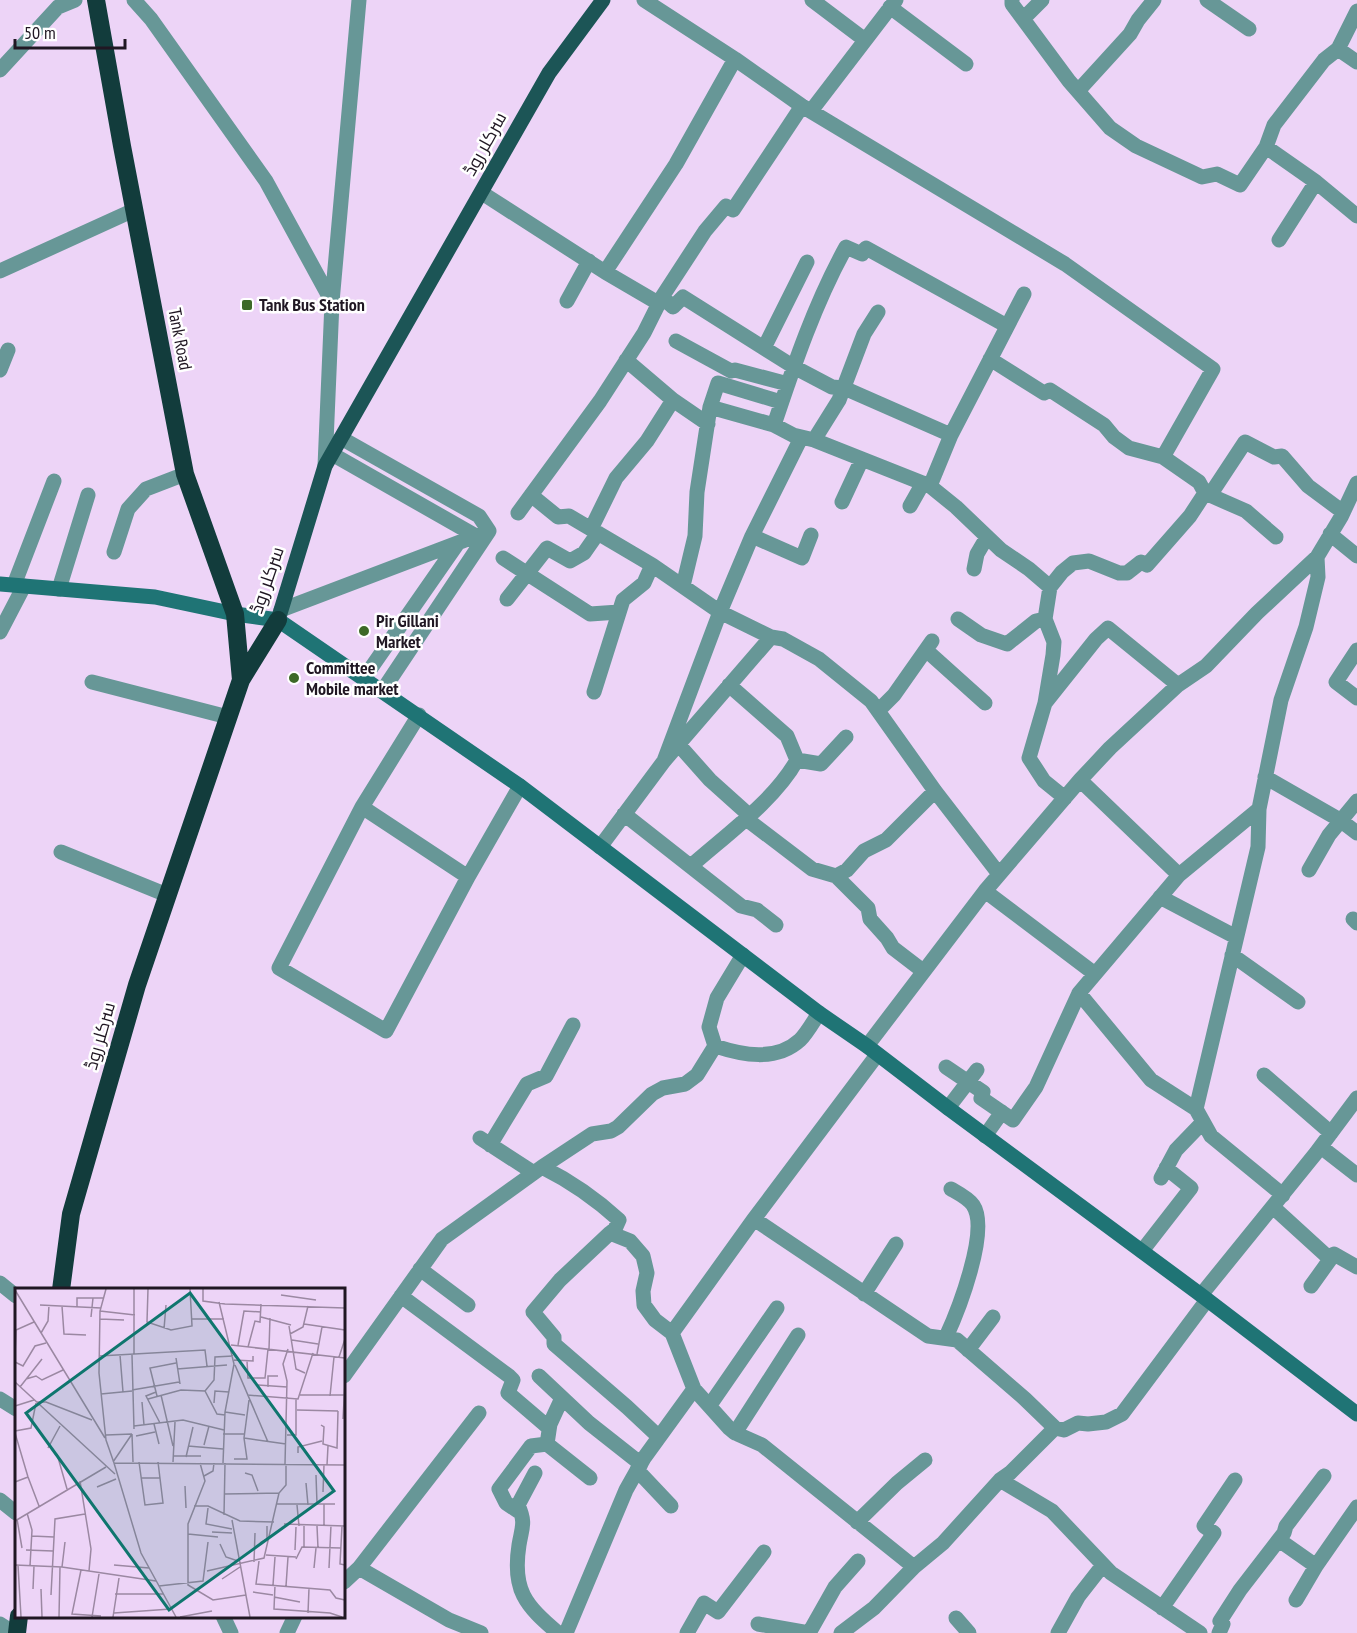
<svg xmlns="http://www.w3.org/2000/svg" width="1357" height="1633" font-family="'PT Sans Narrow',Cairo,sans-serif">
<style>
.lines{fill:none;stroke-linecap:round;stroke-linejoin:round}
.street{stroke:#679797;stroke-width:15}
.secondary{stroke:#1f7475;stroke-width:15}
.primary{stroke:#1c5556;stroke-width:15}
.highway{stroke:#123c3c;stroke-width:18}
.poi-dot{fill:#3d6927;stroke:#fff;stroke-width:2}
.labels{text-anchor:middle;stroke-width:5;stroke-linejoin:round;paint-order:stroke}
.street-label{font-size:18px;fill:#201723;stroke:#fff}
.poi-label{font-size:18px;font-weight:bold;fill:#201723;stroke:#fff;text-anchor:start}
.inset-road{fill:none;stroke:#9b88a2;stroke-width:1.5}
.view{fill:#0f766e;fill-opacity:0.15;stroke:#0f766e;stroke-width:3}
.inset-edge{fill:none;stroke:#201723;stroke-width:3}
</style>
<rect width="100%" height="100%" fill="#edd4f7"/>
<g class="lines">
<path class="street" d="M134,0L151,19L266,181L332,302
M644,0L735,59L802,106L1065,264L1213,369L1163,457
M812,0L865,40
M1012,0V4L1069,81L1110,128L1136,146L1202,177L1217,174L1240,185L1266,147L1274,125L1324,60L1338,49L1357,11
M1207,0L1249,29
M890,7L966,64
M1023,19L1042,0
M1338,49L1357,62
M0,70L58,7L75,0
M1078,91L1130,34L1138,20L1154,0
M811,111L896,0
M1266,147L1316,182L1357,216
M482,193L605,272L658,303
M1279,240L1316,182
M0,271L134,210
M605,272L676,164L735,59
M662,297L673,307L683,297L794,367L832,387L844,388L951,435
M567,301L589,261
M676,341L731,371L735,370L788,384
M764,348L807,262
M990,359L1044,393L1050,390L1104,425L1114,437L1129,448L1163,457L1199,482L1205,493L1246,511L1276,537
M626,360L673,400L708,424
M0,370L8,350
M710,407L774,425L793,435L814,440L930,486L956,507L1001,550L1029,569L1050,587
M774,425C794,365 815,303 846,247L862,254L866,248L1007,326
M341,438L479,516L489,531
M814,440L839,400L864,334L878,312
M332,454L476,536
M325,466L332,302L359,0
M930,486L951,435L1024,294
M531,495L558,517L569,516L652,565L720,612L771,637L783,639L819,659L871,701L935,791L999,874
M842,502L862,459
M910,506L923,483
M518,513L600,401L644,333L662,297L705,231L726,206L733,210L802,106
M591,529L616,478L647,441L673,400
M1330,534L1357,556
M752,536L802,558L811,535
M114,552L128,509L146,489L185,474
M503,558L590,614L619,612
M974,569L977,554L987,537
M14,585L54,481
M683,586L695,536L697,492L710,407L718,383L781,402
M59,589L88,495
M507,599L547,548L570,561L584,553L598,533
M281,610L489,531
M958,619L981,635L1007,644L1036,621L1045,619
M0,632L24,586
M926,650L985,703
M1357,650L1336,682L1357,698
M364,678L458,543
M92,682L228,717
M729,685L787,736L797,760
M383,690L489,531
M594,692L623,600L644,583L652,565
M1045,703L1096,639L1108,628L1178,685
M878,711L894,695L932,641
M419,715L362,807L279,968L386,1031L468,877L520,786
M678,744L710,780L749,815
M797,760L821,764L846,737
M664,761L720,612L752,536L801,438
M1265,777L1340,820L1357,833
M1080,780L1179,875
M1065,798L1044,781L1029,758L1045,703L1053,655L1054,642L1045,619L1050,587L1062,572L1073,563L1089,561L1119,573H1127L1141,562L1147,565L1190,516L1205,493L1214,489L1245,442L1274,457L1282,456L1308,486L1343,512
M362,807L468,877
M624,814L741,906L757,910L776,925
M745,818L812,869L836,876L868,908L870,919L887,938L893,948L923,971
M600,847L664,761L771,637
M61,852L167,895
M691,866C726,835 775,800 797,760
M1309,870L1329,835L1357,801
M836,876L847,870L864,851L886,840L935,791
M985,891L1095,974
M1160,897L1236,937
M1353,919L1357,923
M1232,955L1298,1002
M1079,993L1151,1080L1196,1109L1211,1136L1283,1195
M715,1046C742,1055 776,1062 800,1040C807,1033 813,1022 819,1013
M867,1046L985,891L1080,780L1110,748L1178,685L1206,666L1257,613L1317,557L1341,517L1357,483
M946,1067L983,1092L981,1098L1013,1120L1036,1087L1079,993L1179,875L1259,809
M1264,1075L1331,1133
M948,1108L977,1070
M1196,1109L1258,847L1259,809L1281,700L1306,627L1318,577L1317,557
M985,1136L1002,1112
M480,1138L534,1173
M490,1145L527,1084L546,1076L573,1025
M1321,1147L1357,1175
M542,1167C570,1181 596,1199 619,1220L615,1229L610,1233L630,1241L643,1256L647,1273L643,1291L644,1305L655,1320L672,1333L694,1389L729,1428L735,1433L762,1445L914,1567
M1161,1178L1176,1150L1203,1122
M1273,1207L1330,1259
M754,1219L928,1336L957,1340L1025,1399L1055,1428
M610,1233L560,1280L533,1312L554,1337V1344L627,1407L659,1437
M1142,1251L1191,1188L1166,1168
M420,1269L468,1305
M0,1283L16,1296
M1311,1286L1334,1254L1357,1267
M864,1294L896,1244
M1201,1295L1316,1153L1357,1098
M401,1296L509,1376L513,1380L508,1393L549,1428
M672,1333L754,1219L877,1055
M946,1337C958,1311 990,1230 973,1205C968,1198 958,1193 951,1189
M968,1350L993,1317
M344,1376L442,1239L542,1167L592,1134L611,1131L618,1127L652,1094L663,1088L685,1084L697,1075L715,1046L709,1027L717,998L743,955
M539,1376L589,1423L641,1464
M562,1398L550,1424L547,1444L590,1478
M0,1399L16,1409
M710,1405L777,1308
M735,1433L798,1335
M637,1470L671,1506
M535,1473L518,1505C526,1523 522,1527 519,1545C512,1590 525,1605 558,1633
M1000,1480L1052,1511L1111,1573L1200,1633
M0,1500L16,1513
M521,1513L506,1503L499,1489L531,1446L547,1444
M857,1522L897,1483L925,1460
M1279,1540L1316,1566
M359,1568L449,1620L481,1633
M344,1582L359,1568L479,1413
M1296,1600L1316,1566L1357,1507
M1162,1608L1214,1533L1204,1526L1235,1480
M223,1616L231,1633
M956,1618L969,1633
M0,1624L14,1633
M758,1624L809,1633L835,1587L858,1561
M287,1633L295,1616
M566,1633L626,1490L644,1458L694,1389
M687,1633L704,1603L718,1612L764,1552
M841,1633L874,1608L914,1567L943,1543L1000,1480L1010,1473L1055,1428L1064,1430L1078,1423L1088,1424L1106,1422L1122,1414L1207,1300
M1058,1633L1078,1597L1103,1565
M1219,1633L1223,1624L1220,1621L1240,1590L1284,1533L1286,1526L1324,1476"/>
<path class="secondary" d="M0,584L155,597L235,614L278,620L520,786L819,1013L867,1046L948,1108L1201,1295L1357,1414"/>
<path class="primary" d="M278,620L325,466L549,73L603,0"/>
<path class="highway" d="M96,0L122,146L185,474L235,614L241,680
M61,1290L71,1214L137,985L241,680L278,620
M17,1633L19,1616"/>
</g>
<g class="poi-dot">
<rect x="241" y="299" width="12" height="12" rx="3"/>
<circle cx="364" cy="631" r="6"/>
<circle cx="294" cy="678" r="6"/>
</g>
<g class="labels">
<g class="street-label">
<text transform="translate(485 144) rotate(-61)" y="6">سرکلر روڈ</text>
<text transform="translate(180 339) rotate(79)" y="6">Tank Road</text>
<text transform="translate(267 580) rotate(-71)" y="6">سرکلر روڈ</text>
<text transform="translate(100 1036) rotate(-74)" y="6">سرکلر روڈ</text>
</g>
<g class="poi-label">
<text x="259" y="311">Tank Bus Station</text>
<text x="376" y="627">Pir Gillani<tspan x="376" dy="21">Market</tspan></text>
<text x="306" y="674">Committee<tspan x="306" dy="21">Mobile market</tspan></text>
</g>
</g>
<g transform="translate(15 1288)">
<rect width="330" height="330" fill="#edd4f7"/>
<path class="inset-road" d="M91,1L85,23L84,85L91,152L99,175L330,177M133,1L132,34L156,42L177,38L175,1M188,1V13L210,16L330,20M0,2L90,150M266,7L301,12M204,14L219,76L210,124L208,175M25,17L86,20M47,18L49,46L71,47M62,19V10H88M85,23L120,27M76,29L78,10M246,29L276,37M85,31L109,32M177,31H209M289,36L330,42M274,38L281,81L290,85M149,41L151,17M26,45L33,33L34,17M275,46L288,39L293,18M277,52L303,56M216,57L330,70M223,57L229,23L246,24M233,59L240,33L245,34L246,16M254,61L255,30M302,66L307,39M0,67L1,42L19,34M105,67L108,104M117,67L119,141M119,67V1M84,68L190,62L192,78M324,69L330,51M161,70L165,96M219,72L238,73V68M232,73L233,90H250L253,61M0,74L8,78L20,58L31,55M220,77L253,154M162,81L212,77M11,91L21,88L27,92L48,82M0,94L100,186M243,97L272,99M5,99L27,71M253,99V88H263M117,102L164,94M190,103L199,92L200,69L218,68M141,104L131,108L145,135M86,106L117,103M146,107L158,158M232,107L283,111L298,65M285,107H330M142,108L135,80L161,75M315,108L319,69M133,111L166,102L190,103L202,126L210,127M21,114H31L77,132M127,114L129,137M199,115L200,103L214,104M0,118L19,112M282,122L323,123M210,124L230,127M328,131L330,95M139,136L144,156M306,137L309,139L308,156L322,160L323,123M119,138L168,132L209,142M0,143L16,140L21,115M0,145L13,189M117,146L118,174M208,146H229M91,147L117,146M272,147H281V111M121,148L140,144M229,150L271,156M189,157L194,138M173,158L208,161M33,160L45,138M283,165V159L307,153M42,166L52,201M158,168H186M171,169L178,139M219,171H232L229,150L234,112M98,174L117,146M124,174L130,217L148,215L143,174M158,174L160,134M99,175L126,265L161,329M185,175L190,193L173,236V297L198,312L231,307M270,176L272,93L268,76L273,61M312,177L313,158M230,185L237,187L243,203M301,187L302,216M189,188L198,183L199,175M126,190H145M65,193L76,261L74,283M0,194L13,189L24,218M291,195L293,217M170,198L171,220M82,199L101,191M308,204L309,177M209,206L264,205M262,216H320M309,216V238M282,217L284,238M179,218H193L225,233L259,234M193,220L191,236L217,241M12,225L17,242L15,278M209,227L210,175M2,231L7,260M217,232L235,329M0,233L91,179M269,236L330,238M289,238V259M302,238L303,260M327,238L325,276L330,277M197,244L217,245M173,246L203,249M17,248L39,249M245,255L252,251V238M205,256L211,269L223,273M11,262L38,263M280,262L281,239M251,267L281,269M281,271L287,259L326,260M244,273L241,296L315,302L321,310L330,312M239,274L240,245M0,277L47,279L141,293M3,277L6,329M99,277L134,280M47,279L50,254M299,280L301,260M314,280L316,237M66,282L57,326L86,328M192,283L249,270L264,205L271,197V176M207,291L225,279M258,297L260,269M260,297L259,321L315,325L327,329M144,298L188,293L193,254M271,298L273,269M18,301L19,278M26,301L27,329M238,304L258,307M100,306H148M36,307L40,231L70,226M259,309L285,314M99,325L156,321M293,325L294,300M44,329L45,279M77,329L84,286M98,329L104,290M165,329L197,323"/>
<path class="view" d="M175,5L319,203L154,322L11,125Z"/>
<rect width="330" height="330" class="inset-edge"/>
</g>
<path d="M15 39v9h110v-9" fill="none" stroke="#201723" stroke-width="3"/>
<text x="24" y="39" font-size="18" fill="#201723" stroke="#ffffff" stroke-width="4.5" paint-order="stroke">50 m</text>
</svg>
